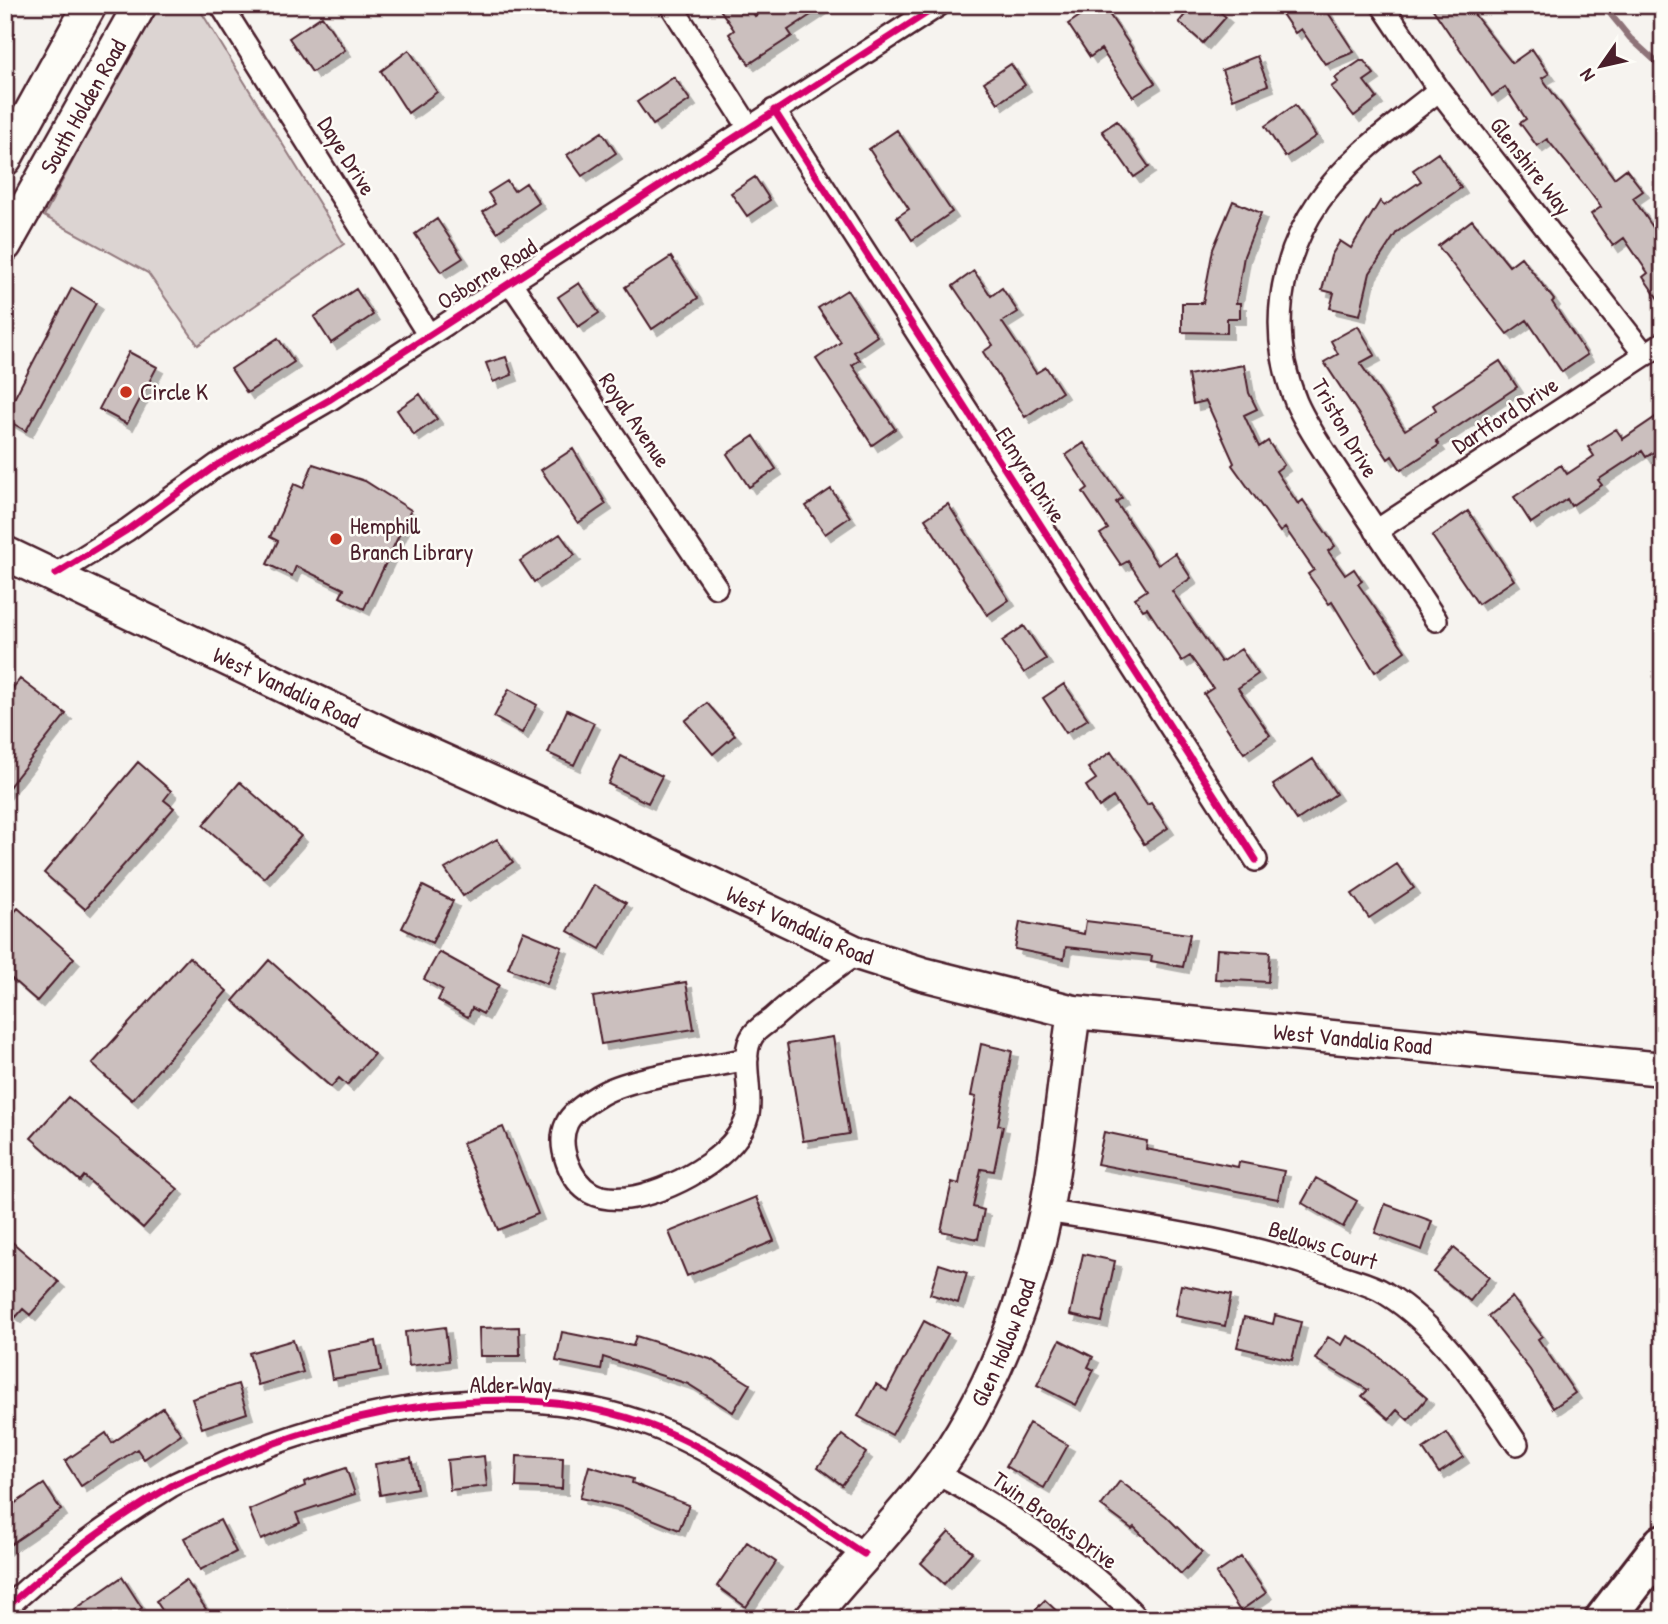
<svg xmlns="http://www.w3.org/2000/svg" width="1668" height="1624" font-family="'Patrick Hand',sans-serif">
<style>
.green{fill:#dcd4d2;stroke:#937a7e;stroke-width:2}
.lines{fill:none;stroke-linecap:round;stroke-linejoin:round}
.stream{stroke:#8e7378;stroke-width:6}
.building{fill:#cbbfbe;stroke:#4a1f2b;stroke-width:2;filter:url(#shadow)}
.street-casing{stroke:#4a1f2b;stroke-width:26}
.secondary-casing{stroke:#4a1f2b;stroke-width:37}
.highway-casing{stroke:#4a1f2b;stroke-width:44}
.street{stroke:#fdfcf7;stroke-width:21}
.secondary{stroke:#fdfcf7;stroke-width:32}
.highway{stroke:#fdfcf7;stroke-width:38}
.cycleway-casing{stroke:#fdfcf7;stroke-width:11}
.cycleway{stroke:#d6006c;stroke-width:7}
.poi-dot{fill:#c8321e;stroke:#fdfcf7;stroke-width:2.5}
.labels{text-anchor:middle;stroke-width:5;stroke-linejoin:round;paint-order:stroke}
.street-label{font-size:23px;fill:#4a1f2b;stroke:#fdfcf7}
.poi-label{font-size:23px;fill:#4a1f2b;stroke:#fdfcf7;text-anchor:start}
</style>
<defs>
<filter id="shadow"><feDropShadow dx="6" dy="6" stdDeviation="0" flood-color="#0004"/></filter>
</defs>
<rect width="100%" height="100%" fill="#f6f3ef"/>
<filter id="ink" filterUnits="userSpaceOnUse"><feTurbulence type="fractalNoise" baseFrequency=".0143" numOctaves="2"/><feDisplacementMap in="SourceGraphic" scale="14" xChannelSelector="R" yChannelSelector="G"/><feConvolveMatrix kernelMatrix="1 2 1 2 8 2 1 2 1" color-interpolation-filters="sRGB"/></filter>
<g filter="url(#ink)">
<path class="green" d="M154,5H197L344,244L198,345L148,273L44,216Z"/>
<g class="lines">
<path class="stream" d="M1603,5L1630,38L1663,68"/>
</g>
<path class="building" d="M717,5H748L755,16L771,5H826L788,30L792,36L749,64L729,34L734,30Z
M1096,5H1103L1155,83L1133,97L1101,49L1090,57L1068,24Z
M1193,5H1212L1226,17L1203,43L1179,22Z
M1276,5H1323L1354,52L1325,64L1301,29L1295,33Z
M1430,5H1467L1512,63L1532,49L1549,74L1542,78L1614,178L1626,169L1643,191L1633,198L1663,242V306L1643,277L1648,273L1624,238L1613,246L1591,214L1601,207L1582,182L1547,139L1537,146L1520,123L1526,119L1505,87L1492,96Z
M322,16L345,50L312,72L289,38Z
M409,50L437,92L408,113L381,71Z
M1257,56L1268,85L1233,99L1222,70Z
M1360,61H1364L1374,74L1364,81L1377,98L1354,116L1331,87L1338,82L1335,78Z
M1011,64L1025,85L998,103L984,82Z
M674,77L690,100L653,125L637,102Z
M1295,105L1316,136L1285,157L1265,126Z
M1117,121L1149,167L1134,177L1102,131Z
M897,130L952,212L912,240L897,217L909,209L869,149Z
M602,132L616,153L582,176L567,155Z
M1438,153L1461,188L1397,232L1370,273L1360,315L1330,308L1334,293L1322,290L1331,256L1340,241L1351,248L1380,201L1384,206L1421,181L1413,170Z
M755,177L770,200L747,216L731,193Z
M507,181L514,191L526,183L539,203L497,232L483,212L495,204L488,193Z
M1233,201L1261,213L1244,256L1236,303H1240V318H1227V333L1182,332V303H1203L1213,249Z
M437,219L463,258L441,272L415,234Z
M1472,220L1509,266L1521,257L1554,300L1552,302L1587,355L1562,372L1527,320L1507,334L1438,246Z
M671,257L698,298L652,329L625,287Z
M974,271L991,296L1002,288L1018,312L1002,322L1036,373L1046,367L1062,392L1025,417L983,352L993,345L953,286Z
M579,283L599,313L578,327L558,297Z
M72,288L96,303L26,431L5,419V416Z
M356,289L373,315L331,343L314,317Z
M847,290L877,336L854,352L860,360L852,365L895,429L872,445L816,359L841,342L818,308Z
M1358,326L1375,355L1360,363L1405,430L1436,410L1433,405L1500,361L1517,387L1436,441L1439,445L1401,470L1392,456L1388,459L1324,362L1338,354L1331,341Z
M278,338L294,362L247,393L231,369Z
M129,352L157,367L127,424L99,409Z
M506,357L512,375L493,382L486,363Z
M1244,365L1249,393L1257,409L1244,415L1259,447L1268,441L1284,465L1276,471L1298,504L1303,500L1335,546L1328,551L1345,575L1354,569L1362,581L1358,584L1405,651L1375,672L1332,602L1329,604L1308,574L1314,570L1285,528L1280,532L1232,465L1234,463L1206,401L1193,404L1188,375Z
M420,394L437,419L414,435L397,410Z
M1663,412V446L1646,457L1642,451L1598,480L1602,485L1571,506L1567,499L1531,523L1514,497L1561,465L1567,474L1594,456L1588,447L1616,429L1623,439Z
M754,436L776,469L749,487L727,454Z
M1084,443L1122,498L1116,502L1158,565L1175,553L1191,578L1172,591L1221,662L1241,649L1258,674L1238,688L1270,735L1244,753L1204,694L1213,688L1190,656L1182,661L1147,608L1143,610L1135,598L1147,590L1128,561L1121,565L1100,534L1108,529L1083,492L1088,488L1066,455Z
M573,449L606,504L578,523L541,470Z
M313,464L365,481L411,510L364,609L340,597L344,589L296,566L292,576L267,564L278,541L270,537L294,484L303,488Z
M831,489L850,517L825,534L806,506Z
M948,504L1009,600L987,615L925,519Z
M1468,511L1514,580L1478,604L1432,536Z
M560,534L575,555L534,582L520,561Z
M1024,626L1046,659L1024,673L1002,641Z
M20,679L66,714L5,792V698Z
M1064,684L1088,719L1066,733L1043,698Z
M509,689L537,705L522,733L494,717Z
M707,703L735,735L713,754L685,721Z
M567,710L594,723L574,765L548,753Z
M1111,752L1147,805L1151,803L1168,828L1144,844L1113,797L1099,807L1086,786L1096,779L1088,768Z
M621,756L662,776L648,803L608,784Z
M1313,759L1336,794L1297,820L1273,785Z
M138,762L171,791L164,800L174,808L85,909L44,873Z
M240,782L301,836L264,878L203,825Z
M497,839L513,862L463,896L445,869Z
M1397,864L1414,888L1369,918L1352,894Z
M594,885L626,903L600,949L568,931Z
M423,886L453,901L432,943L402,928Z
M18,908L74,958L37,1001L5,973V923Z
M1086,921L1190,934L1183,967L1151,961L1152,956L1066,947L1064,959L1015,949L1020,922L1084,934Z
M523,931L562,947L547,984L508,968Z
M1217,949L1270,952L1268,982L1215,979Z
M439,952L499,985L483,1014L472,1008L468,1017L438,1000L443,990L424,979Z
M189,957L227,991L132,1100L92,1064Z
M269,960L374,1054L347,1085L339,1078L331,1087L233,1001Z
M686,982L694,1029L601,1044L593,997Z
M833,1037L849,1134L803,1141L787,1044Z
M981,1044L1012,1051L998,1125L1003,1126L994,1171L981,1169L973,1207L984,1210L978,1239L941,1231L952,1182L959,1184L976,1097L971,1096Z
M68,1097L178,1189L143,1228L84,1176L80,1181L31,1138Z
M503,1127L538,1214L498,1230L462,1143Z
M1104,1132L1147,1141L1146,1149L1238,1167L1239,1162L1284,1171L1278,1199L1097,1164Z
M1316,1178L1357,1201L1343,1227L1302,1203Z
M756,1197L774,1241L687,1276L669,1232Z
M1385,1204L1432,1221L1422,1250L1375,1233Z
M5,1236L59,1282L30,1315L23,1309L16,1317L5,1308Z
M1454,1248L1489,1277L1470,1301L1434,1272Z
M1083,1254L1115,1261L1102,1322L1070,1315Z
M939,1264L967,1273L958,1303L930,1294Z
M1181,1285L1231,1295L1225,1326L1175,1316Z
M1512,1297L1542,1336L1538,1339L1575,1393L1553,1408L1530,1370L1488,1316Z
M1275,1315L1301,1322L1292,1360L1237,1347L1244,1317L1273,1324Z
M924,1321L948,1334L892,1435L858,1416L876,1384L887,1391Z
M445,1327L449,1361L409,1366L405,1332Z
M519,1327L520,1356H480L479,1328Z
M562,1332L633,1346L636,1336L710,1359L750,1384L733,1412L688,1384L603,1357L601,1370L556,1361Z
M1347,1336L1369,1348L1427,1398L1408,1420L1397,1410L1389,1419L1362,1396L1368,1390L1315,1359L1328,1337L1342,1345Z
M293,1340L303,1372L258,1385L249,1353Z
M1060,1340L1093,1357L1088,1367L1094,1370L1076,1405L1037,1385Z
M376,1341L381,1371L332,1379L327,1350Z
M238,1384L247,1413L202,1428L192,1399Z
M163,1408L181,1434L144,1459L137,1449L81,1486L65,1461L106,1433L112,1443Z
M1029,1423L1068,1445L1044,1488L1006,1466Z
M1447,1433L1463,1457L1439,1473L1423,1449Z
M842,1435L866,1453L842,1485L818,1467Z
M484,1456L487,1486L450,1490L447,1460Z
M517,1456L563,1458L562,1489L516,1487Z
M411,1458L417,1488L380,1495L375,1464Z
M589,1466L633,1479L632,1483L689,1505L679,1530L625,1508L580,1498Z
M346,1468L355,1494L296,1513L300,1523L261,1540L249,1510L305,1486L304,1482Z
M1120,1481L1166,1516L1202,1552L1181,1574L1134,1527L1132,1529L1101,1506Z
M44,1484L61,1510L5,1548V1510Z
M220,1520L236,1552L200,1570L184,1538Z
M949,1532L972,1552L944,1584L921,1563Z
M747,1542L776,1562L746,1607L717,1586Z
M1241,1557L1266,1593L1240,1611L1216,1574Z
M122,1577L142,1608L126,1619H61Z
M186,1580L206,1609L192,1619H168L156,1601Z
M1045,1600L1065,1619H1027Z"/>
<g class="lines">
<defs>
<path id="street" d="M221,5L428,334
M671,5L748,126
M1382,5L1439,90L1645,355
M774,110L1256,860
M511,283L716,587
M1376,531L1663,343
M56,574L127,530L217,465L329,400L939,5
M1436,620C1407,576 1377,532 1348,488C1331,460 1309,432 1296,402C1268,334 1278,261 1319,201C1350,156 1397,124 1439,90
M747,1059C709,1068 629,1076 598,1096C588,1102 572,1112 567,1123C556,1145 570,1181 591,1193C602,1199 615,1199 627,1198C668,1193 738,1157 748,1114C753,1091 739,1055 753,1035C757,1029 767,1023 773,1018C799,994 828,974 857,953
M1046,1211C1144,1227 1242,1240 1336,1274C1351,1280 1371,1284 1385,1293C1441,1327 1482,1391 1517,1444
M935,1473C1002,1507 1087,1564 1138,1619
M5,1609C54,1563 113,1521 171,1486C187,1477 207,1471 224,1463C350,1409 508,1376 641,1422C722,1450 793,1508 864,1554"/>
<g id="secondary">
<path d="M5,159L90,5"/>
<path id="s1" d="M5,245L140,5"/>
<path id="s2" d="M5,553L386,735L582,823L857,953L923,974L1074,1012L1663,1069"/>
<path id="s3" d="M810,1619C850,1570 896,1524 934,1474C988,1402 1028,1298 1046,1211C1059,1146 1064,1078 1074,1012"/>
</g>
<path id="highway" d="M1605,1619L1663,1544"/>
</defs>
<use href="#street" class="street-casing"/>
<use href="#secondary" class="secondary-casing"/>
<use href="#highway" class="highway-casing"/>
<use href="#street" class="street"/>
<use href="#secondary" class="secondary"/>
<use href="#highway" class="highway"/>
<defs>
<path id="cycleway" d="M774,110L1256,860
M56,574L127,530L217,465L329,400L939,5
M5,1609C54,1563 113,1521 171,1486C187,1477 207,1471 224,1463C350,1409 508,1376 641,1422C722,1450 793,1508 864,1554"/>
</defs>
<use href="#cycleway" class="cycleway-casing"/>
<use href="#cycleway" class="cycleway"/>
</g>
</g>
<g class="poi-dot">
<circle cx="126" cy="392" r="7"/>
<circle cx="336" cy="539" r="7"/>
</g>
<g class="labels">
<g class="street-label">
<text dy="8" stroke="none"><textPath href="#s1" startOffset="159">South Holden Road</textPath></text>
<text transform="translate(347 156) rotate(58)" y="8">Daye Drive</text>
<text transform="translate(1531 166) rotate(52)" y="8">Glenshire Way</text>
<text transform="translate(487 274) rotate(-32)" y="8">Osborne Road</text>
<text transform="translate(1505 415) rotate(-33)" y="8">Dartford Drive</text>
<text transform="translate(635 420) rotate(56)" y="8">Royal Avenue</text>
<text transform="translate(1345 428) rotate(60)" y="8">Triston Drive</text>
<text transform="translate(1031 475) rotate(57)" y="8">Elmyra Drive</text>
<text dy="8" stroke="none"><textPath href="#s2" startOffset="312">West Vandalia Road</textPath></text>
<text dy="8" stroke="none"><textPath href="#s2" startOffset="878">West Vandalia Road</textPath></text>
<text dy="8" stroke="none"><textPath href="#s2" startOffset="1446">West Vandalia Road</textPath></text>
<text transform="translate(1323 1245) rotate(18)" y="8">Bellows Court</text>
<text dy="8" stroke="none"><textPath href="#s3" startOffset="340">Glen Hollow Road</textPath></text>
<text x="511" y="1393">Alder Way</text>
<text transform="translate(1055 1520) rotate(36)" y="8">Twin Brooks Drive</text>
</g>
<g class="poi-label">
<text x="140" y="400">Circle K</text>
<text x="350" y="534">Hemphill<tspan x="350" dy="26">Branch Library</tspan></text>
</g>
</g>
<rect width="1668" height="1624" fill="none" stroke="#fdfcf7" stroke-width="28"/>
<rect x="14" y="14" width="1640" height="1596" fill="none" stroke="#4a1f2b" stroke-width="2.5" filter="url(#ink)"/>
<g transform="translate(1601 66) rotate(236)" stroke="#fdfcf7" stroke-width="5" paint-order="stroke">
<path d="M0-5L12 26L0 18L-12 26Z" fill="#4a1f2b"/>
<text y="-10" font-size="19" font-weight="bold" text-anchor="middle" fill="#4a1f2b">N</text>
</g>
</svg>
